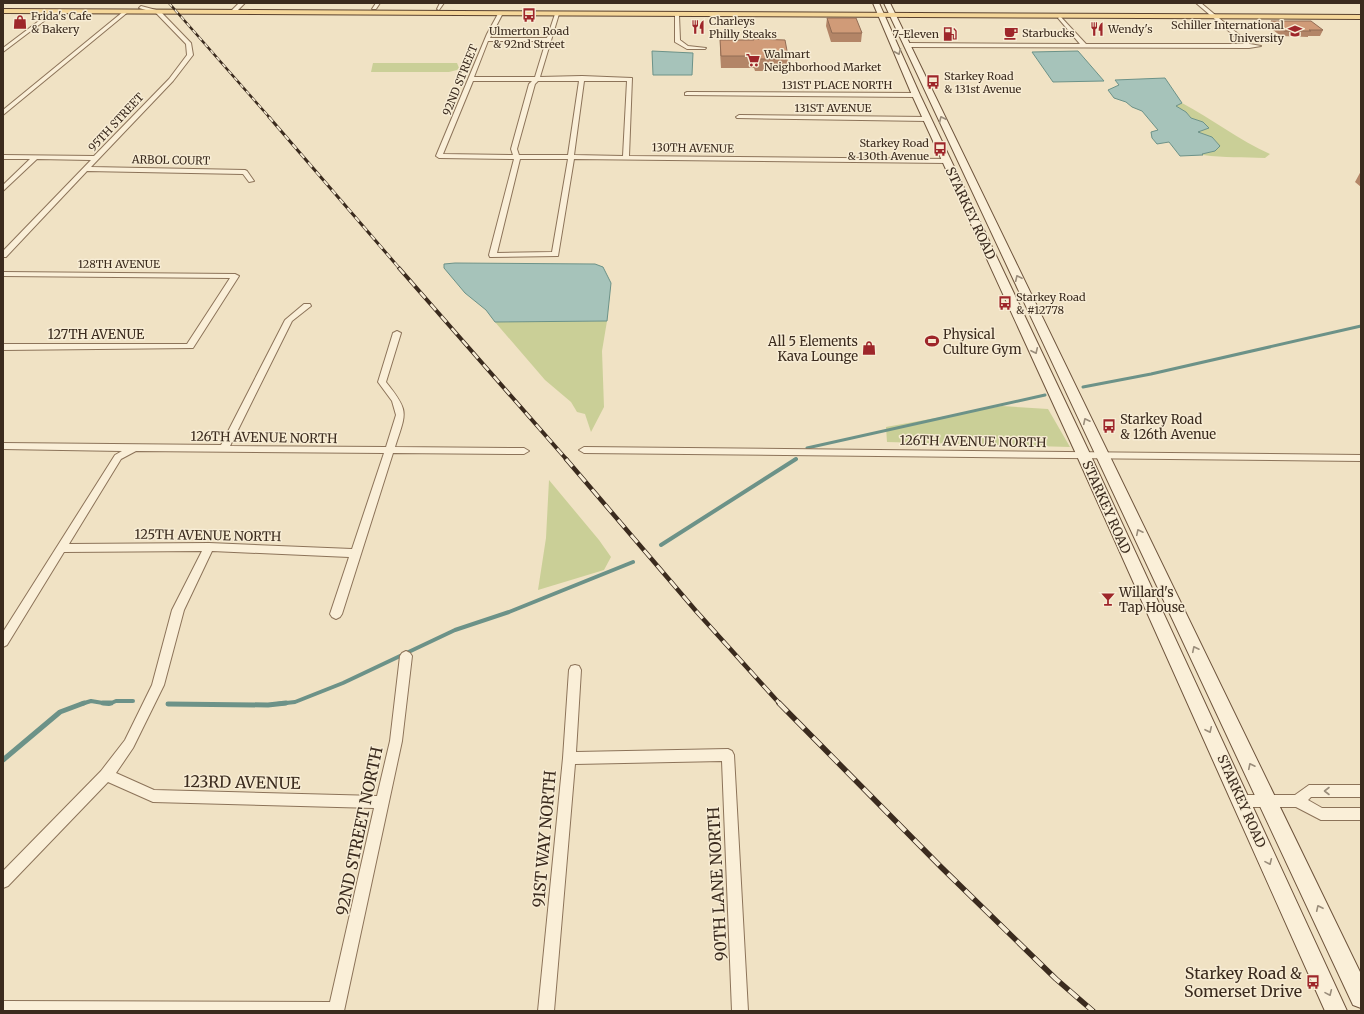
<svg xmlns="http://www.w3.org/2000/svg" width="1364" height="1014" font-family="Merriweather,serif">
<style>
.green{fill:#cacf97}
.water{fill:#a6c3ba;stroke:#6c9288}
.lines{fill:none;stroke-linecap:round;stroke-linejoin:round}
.stream-far2{stroke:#6c9288;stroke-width:3}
.stream-far1{stroke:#6c9288;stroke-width:4}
.stream{stroke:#6c9288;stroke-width:5}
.minor-casing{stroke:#8c7359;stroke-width:2}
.tertiary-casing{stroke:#8c7359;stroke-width:2}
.secondary-casing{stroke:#6e543c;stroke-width:2}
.primary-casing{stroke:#5a412e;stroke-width:2}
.minor{fill:#faefd8;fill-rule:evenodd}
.tertiary{fill:#faefd8;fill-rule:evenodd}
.secondary{fill:#faefd8;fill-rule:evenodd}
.primary{fill:#f5d79a;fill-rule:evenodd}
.rail-far4-casing{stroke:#3b2b1e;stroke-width:2.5}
.rail-far3-casing{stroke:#3b2b1e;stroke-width:3}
.rail-far2-casing{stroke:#3b2b1e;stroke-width:4}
.rail-far1-casing{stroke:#3b2b1e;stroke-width:4.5}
.rail-casing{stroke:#3b2b1e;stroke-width:5.5}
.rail-far4{stroke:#f7ecd4;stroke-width:1.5;stroke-dasharray:4.5;stroke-linecap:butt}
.rail-far3{stroke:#f7ecd4;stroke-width:2;stroke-dasharray:6;stroke-linecap:butt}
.rail-far2{stroke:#f7ecd4;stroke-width:2.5;stroke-dasharray:8;stroke-linecap:butt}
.rail-far1{stroke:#f7ecd4;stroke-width:3;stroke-dasharray:10;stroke-linecap:butt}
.rail{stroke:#f7ecd4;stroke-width:4;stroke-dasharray:12;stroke-linecap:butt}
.wall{fill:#b38567}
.building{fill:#d09b78;stroke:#926c54}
.oneway{stroke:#9a8d7b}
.labels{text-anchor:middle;stroke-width:3;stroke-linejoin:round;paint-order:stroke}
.far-poi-label{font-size:11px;fill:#3b2b1e;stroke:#f7ecd4;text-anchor:start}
.far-street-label{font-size:11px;fill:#3b2b1e;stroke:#f7ecd4}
.street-label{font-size:13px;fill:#3b2b1e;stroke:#f7ecd4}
.poi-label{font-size:13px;fill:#3b2b1e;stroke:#f7ecd4;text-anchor:start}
.near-street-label{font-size:16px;fill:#3b2b1e;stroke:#f7ecd4}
.near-poi-label{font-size:16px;fill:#3b2b1e;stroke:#f7ecd4;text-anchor:end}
</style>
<rect width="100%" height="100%" fill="#f0e2c4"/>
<path class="green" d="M373,63H457L459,68L457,70L449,72H371Z
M1182,103C1212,119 1239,140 1270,154L1265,158C1244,157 1224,158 1203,155L1202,154L1215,151L1220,146L1212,137L1198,132L1209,128L1203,122L1191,118L1186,112L1175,106Z
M607,321L602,351L604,407L591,432L585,414L577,412L571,402L545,380L495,322Z
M1002,406L1048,409L1070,447L887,442L886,427Z
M549,480L599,540L611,557L604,570L538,590L546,538Z"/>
<path class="water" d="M652,51L693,53L692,75H653Z
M1078,51L1104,81L1053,82L1032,52Z
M1165,78L1182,103L1176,106L1186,112L1191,118L1203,122L1209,128L1198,132L1212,137L1220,146L1215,151L1202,154L1203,155L1180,156L1169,142L1157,144L1152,138L1151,132L1158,130L1142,111L1132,107L1126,102L1114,98L1108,90L1119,85L1115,80Z
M455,263L595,264L603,267L611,283L607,321L495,322L486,310L465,293L444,268V264Z"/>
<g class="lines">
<path class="stream-far2" d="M1083,387L1151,374L1361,326
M807,448L1045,395
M794,460L796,459"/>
<path class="stream-far1" d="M661,545L796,459
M81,704L91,701L109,704
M109,704L116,701H133
M277,704L295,702L343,683L455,630L509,612L633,562"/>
<path class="stream" d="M103,703H111
M168,704L268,705L286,703
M3,760L60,712L84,703"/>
<defs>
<path id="minor" d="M376,3H380L376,9H372Z
M440,3H444L439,10L437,9Z
M1196,3H1201L1250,44L1261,46L1249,48L908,47L905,45L908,43L1080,44L1058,18L1060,16L1086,44H1244Z
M141,6L160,11L191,43L193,55L173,81L91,167L245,170L247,171L254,181L249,182L243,174L87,171L6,257H3V251L91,160L37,159L3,191V185L30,159H3V155L94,156L169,79L187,55L186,44L156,13L139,8Z
M52,11L56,12L3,52V48Z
M124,11L128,12L3,115V110Z
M499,12L503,13L490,38H547L555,14L557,13L559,14L540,77L582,76L632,78L629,156L947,159L950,161L947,163L574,159L558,256L490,257L489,255L514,159L439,158L436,156L487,34ZM488,41H546L535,77H474ZM473,81H532L529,84L511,149L513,155L443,154ZM538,81H579L568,155H519L517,149L535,84ZM584,81H627L623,156L574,155ZM520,159H568L552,252L497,253Z
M675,14L679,15L680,40L688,46L706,48L705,49H687L675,42Z
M687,92L916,93L919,95L916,97L685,95V93Z
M739,115L927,117L930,119L927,121L737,118L736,117Z
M3,272L235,274L239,276L193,348L3,350V344H187L230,278L3,276Z
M304,304H310L311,306L292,321L230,446L386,447L396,415L392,401L378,382L393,333L397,331L401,333L386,382C410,412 406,412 395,447L524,448L529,451L524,454L393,453L342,614L340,617L336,619L332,617L330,614L349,557L212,551L184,610L164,685L133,748L116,773L154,790L377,796L390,741L400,656L402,653L406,651L410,653L412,656L402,741L344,1011H3V1001L330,1002L374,808L153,802L108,782L8,886L3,888V871L101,771L125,740L152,685L172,610L202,551L64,552L7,645L3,647V632L115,455L122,451L3,449V443L221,445L285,320ZM136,451L384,453L352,549L209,543L69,544L121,459Z
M584,447L1361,455V461L584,453L579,450Z
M575,665L579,666L581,670L576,752L728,749L732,751L734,755L748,1011H732L722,761L575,764L554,1011H538L563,758L569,670L571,666Z
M1309,785H1361V797H1311L1308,800L1322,808H1361V820H1321L1296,807H1242L1237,805L1235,801L1237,797L1242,795H1295Z"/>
<path id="tertiary" d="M239,3H245L235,13H231V11Z"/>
<path id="secondary" d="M873,3H879L920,95L1091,456L1347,1011H1325L1077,456L912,95Z
M884,3H890L1361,974V1008L1353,1005Z"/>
<path id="primary" d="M3,9L1361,15V19L3,13Z"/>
</defs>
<use href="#minor" class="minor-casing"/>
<use href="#tertiary" class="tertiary-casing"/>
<use href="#secondary" class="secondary-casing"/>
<use href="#primary" class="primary-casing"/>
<use href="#minor" class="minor"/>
<use href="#tertiary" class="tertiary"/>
<use href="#secondary" class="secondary"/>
<use href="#primary" class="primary"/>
<defs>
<path id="rail-far4" d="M169,3L270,118"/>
<path id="rail-far3" d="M269,117L400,269"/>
<path id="rail-far2" d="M399,268L567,460"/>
<path id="rail-far1" d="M566,459L696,611L780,704"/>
<path id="rail" d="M779,703L941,867L1056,979L1093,1011"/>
</defs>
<use href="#rail-far4" class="rail-far4-casing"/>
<use href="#rail-far3" class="rail-far3-casing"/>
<use href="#rail-far2" class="rail-far2-casing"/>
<use href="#rail-far1" class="rail-far1-casing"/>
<use href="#rail" class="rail-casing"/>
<use href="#rail-far4" class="rail-far4"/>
<use href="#rail-far3" class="rail-far3"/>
<use href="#rail-far2" class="rail-far2"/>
<use href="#rail-far1" class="rail-far1"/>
<use href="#rail" class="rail"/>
</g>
<path class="wall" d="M827,18L862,33L861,42H831L826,26Z
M1271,21L1323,30L1320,36H1308V37L1281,36L1269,27Z
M720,40L788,56L787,68H776L775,71H755L754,68H721L720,52Z
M1361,171V187L1355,182Z"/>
<path class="building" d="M827,18H856L862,33H832Z
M1271,21H1311L1323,30H1309L1311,31H1284Z
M754,39L785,40L788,56H776V59H756L755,56H721L720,40H754Z"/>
<defs><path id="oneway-chevron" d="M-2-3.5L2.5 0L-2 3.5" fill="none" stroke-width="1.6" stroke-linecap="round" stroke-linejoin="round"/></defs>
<g class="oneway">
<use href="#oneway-chevron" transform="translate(898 52) rotate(67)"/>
<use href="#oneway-chevron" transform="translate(942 119) rotate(-115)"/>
<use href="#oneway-chevron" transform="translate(1018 278) rotate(-115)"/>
<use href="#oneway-chevron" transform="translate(1035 351) rotate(65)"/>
<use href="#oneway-chevron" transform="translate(1086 421) rotate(-116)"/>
<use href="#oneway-chevron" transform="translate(1139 532) rotate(-116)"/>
<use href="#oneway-chevron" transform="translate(1195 649) rotate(-116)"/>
<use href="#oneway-chevron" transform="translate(1209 730) rotate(65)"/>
<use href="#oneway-chevron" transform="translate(1251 766) rotate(-116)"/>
<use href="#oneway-chevron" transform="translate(1327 791) rotate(-180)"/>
<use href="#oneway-chevron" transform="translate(1269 862) rotate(66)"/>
<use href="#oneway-chevron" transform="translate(1319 908) rotate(-115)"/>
<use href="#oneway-chevron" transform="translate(1329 993) rotate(66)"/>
</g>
<defs>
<symbol id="bus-bare" viewBox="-9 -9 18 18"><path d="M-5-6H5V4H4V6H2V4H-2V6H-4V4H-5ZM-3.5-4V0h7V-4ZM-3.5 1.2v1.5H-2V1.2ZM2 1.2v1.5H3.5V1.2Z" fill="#9e262a" stroke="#f7ecd4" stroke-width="2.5" paint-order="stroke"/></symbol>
<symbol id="shop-bare" viewBox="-9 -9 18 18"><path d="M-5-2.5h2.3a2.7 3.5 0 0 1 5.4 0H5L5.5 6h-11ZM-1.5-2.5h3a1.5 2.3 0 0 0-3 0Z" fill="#9e262a" stroke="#f7ecd4" stroke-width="2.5" paint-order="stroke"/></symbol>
<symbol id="restaurant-bare" viewBox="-9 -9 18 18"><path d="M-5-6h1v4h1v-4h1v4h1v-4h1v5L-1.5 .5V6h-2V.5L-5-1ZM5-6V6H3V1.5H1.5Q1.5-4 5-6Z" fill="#9e262a" stroke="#f7ecd4" stroke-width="2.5" paint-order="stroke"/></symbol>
<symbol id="university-bare" viewBox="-9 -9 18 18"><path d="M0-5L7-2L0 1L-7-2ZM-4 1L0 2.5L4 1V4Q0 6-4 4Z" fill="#9e262a" stroke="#f7ecd4" stroke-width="2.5" paint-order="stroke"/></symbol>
<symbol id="cafe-bare" viewBox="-9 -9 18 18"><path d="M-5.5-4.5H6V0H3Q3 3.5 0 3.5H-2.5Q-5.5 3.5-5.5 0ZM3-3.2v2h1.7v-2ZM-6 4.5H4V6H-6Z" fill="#9e262a" stroke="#f7ecd4" stroke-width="2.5" paint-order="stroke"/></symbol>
<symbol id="fuel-bare" viewBox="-9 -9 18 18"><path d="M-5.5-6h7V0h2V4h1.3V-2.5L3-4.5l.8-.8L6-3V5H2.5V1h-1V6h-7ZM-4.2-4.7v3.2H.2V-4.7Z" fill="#9e262a" stroke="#f7ecd4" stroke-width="2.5" paint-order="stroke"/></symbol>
<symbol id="supermarket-bare" viewBox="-9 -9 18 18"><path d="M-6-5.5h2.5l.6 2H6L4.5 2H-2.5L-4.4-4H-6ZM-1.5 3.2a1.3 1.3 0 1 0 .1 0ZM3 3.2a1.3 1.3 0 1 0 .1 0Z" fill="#9e262a" stroke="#f7ecd4" stroke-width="2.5" paint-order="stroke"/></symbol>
<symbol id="stadium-bare" viewBox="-9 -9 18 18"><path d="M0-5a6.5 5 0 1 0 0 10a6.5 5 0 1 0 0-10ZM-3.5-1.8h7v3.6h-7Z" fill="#9e262a" stroke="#f7ecd4" stroke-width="2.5" paint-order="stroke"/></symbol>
<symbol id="bar-bare" viewBox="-9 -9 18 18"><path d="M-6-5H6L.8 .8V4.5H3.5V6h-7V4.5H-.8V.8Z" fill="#9e262a" stroke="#f7ecd4" stroke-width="2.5" paint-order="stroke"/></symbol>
</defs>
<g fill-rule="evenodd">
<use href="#bus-bare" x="519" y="5" width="20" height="20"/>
<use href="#shop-bare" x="10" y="12" width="20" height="20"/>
<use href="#restaurant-bare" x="688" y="17" width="20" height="20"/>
<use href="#restaurant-bare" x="1087" y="19" width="20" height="20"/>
<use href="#university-bare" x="1285" y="21" width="20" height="20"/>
<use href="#cafe-bare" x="1001" y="23" width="20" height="20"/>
<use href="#fuel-bare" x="940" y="24" width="20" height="20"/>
<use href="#supermarket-bare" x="743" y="50" width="20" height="20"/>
<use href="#bus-bare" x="923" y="72" width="20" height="20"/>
<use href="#bus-bare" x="930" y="139" width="20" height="20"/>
<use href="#bus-bare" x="995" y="293" width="20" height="20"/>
<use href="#stadium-bare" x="922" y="331" width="20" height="20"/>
<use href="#shop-bare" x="859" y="338" width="20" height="20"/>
<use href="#bus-bare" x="1099" y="416" width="20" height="20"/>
<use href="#bar-bare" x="1098" y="589" width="20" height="20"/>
<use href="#bus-bare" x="1303" y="972" width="20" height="20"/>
</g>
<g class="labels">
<g class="far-poi-label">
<text x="31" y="20">Frida's Cafe<tspan x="31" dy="13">&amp; Bakery</tspan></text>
<text x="709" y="25">Charleys<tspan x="709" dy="13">Philly Steaks</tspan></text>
<text x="1284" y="29" text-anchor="end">Schiller International<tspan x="1284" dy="13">University</tspan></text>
<text x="1108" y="33">Wendy's</text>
<text x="529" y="35" text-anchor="middle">Ulmerton Road<tspan x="529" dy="13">&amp; 92nd Street</tspan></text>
<text x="1022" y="37">Starbucks</text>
<text x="939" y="38" text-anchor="end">7-Eleven</text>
<text x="764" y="58">Walmart<tspan x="764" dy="13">Neighborhood Market</tspan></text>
<text x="944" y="80">Starkey Road<tspan x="944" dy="13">&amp; 131st Avenue</tspan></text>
<text x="929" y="147" text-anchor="end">Starkey Road<tspan x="929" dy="13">&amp; 130th Avenue</tspan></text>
<text x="1016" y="301">Starkey Road<tspan x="1016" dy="13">&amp; #12778</tspan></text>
</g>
<g class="far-street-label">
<text transform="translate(460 80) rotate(-68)" y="4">92ND STREET</text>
<text x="837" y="89">131ST PLACE NORTH</text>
<text x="833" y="112">131ST AVENUE</text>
<text transform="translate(116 122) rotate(-47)" y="4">95TH STREET</text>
<text transform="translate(693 148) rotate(1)" y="4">130TH AVENUE</text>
<text transform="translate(171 160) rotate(1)" y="4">ARBOL COURT</text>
<text x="119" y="268">128TH AVENUE</text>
</g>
<g class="street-label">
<text transform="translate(971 213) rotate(65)" y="5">STARKEY ROAD</text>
<text x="96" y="339">127TH AVENUE</text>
<text transform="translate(264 437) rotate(1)" y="5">126TH AVENUE NORTH</text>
<text transform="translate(973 441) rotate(1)" y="5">126TH AVENUE NORTH</text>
<text transform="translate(1107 507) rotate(66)" y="5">STARKEY ROAD</text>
<text transform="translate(208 535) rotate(1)" y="5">125TH AVENUE NORTH</text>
<text transform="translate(1242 801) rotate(66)" y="5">STARKEY ROAD</text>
</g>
<g class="poi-label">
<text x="943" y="339">Physical<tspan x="943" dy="15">Culture Gym</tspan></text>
<text x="858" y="346" text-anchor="end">All 5 Elements<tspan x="858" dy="15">Kava Lounge</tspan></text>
<text x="1120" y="424">Starkey Road<tspan x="1120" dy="15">&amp; 126th Avenue</tspan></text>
<text x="1119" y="597">Willard's<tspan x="1119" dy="15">Tap House</tspan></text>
</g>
<g class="near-street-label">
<text transform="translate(242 782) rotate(1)" y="6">123RD AVENUE</text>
<text transform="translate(359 831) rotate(-78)" y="6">92ND STREET NORTH</text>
<text transform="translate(544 839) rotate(-85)" y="6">91ST WAY NORTH</text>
<text transform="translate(717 884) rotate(-93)" y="6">90TH LANE NORTH</text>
</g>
<g class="near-poi-label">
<text x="1302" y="979">Starkey Road &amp;<tspan x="1302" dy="18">Somerset Drive</tspan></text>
</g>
</g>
<rect width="1364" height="1014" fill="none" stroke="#3b2b1e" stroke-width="8"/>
</svg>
